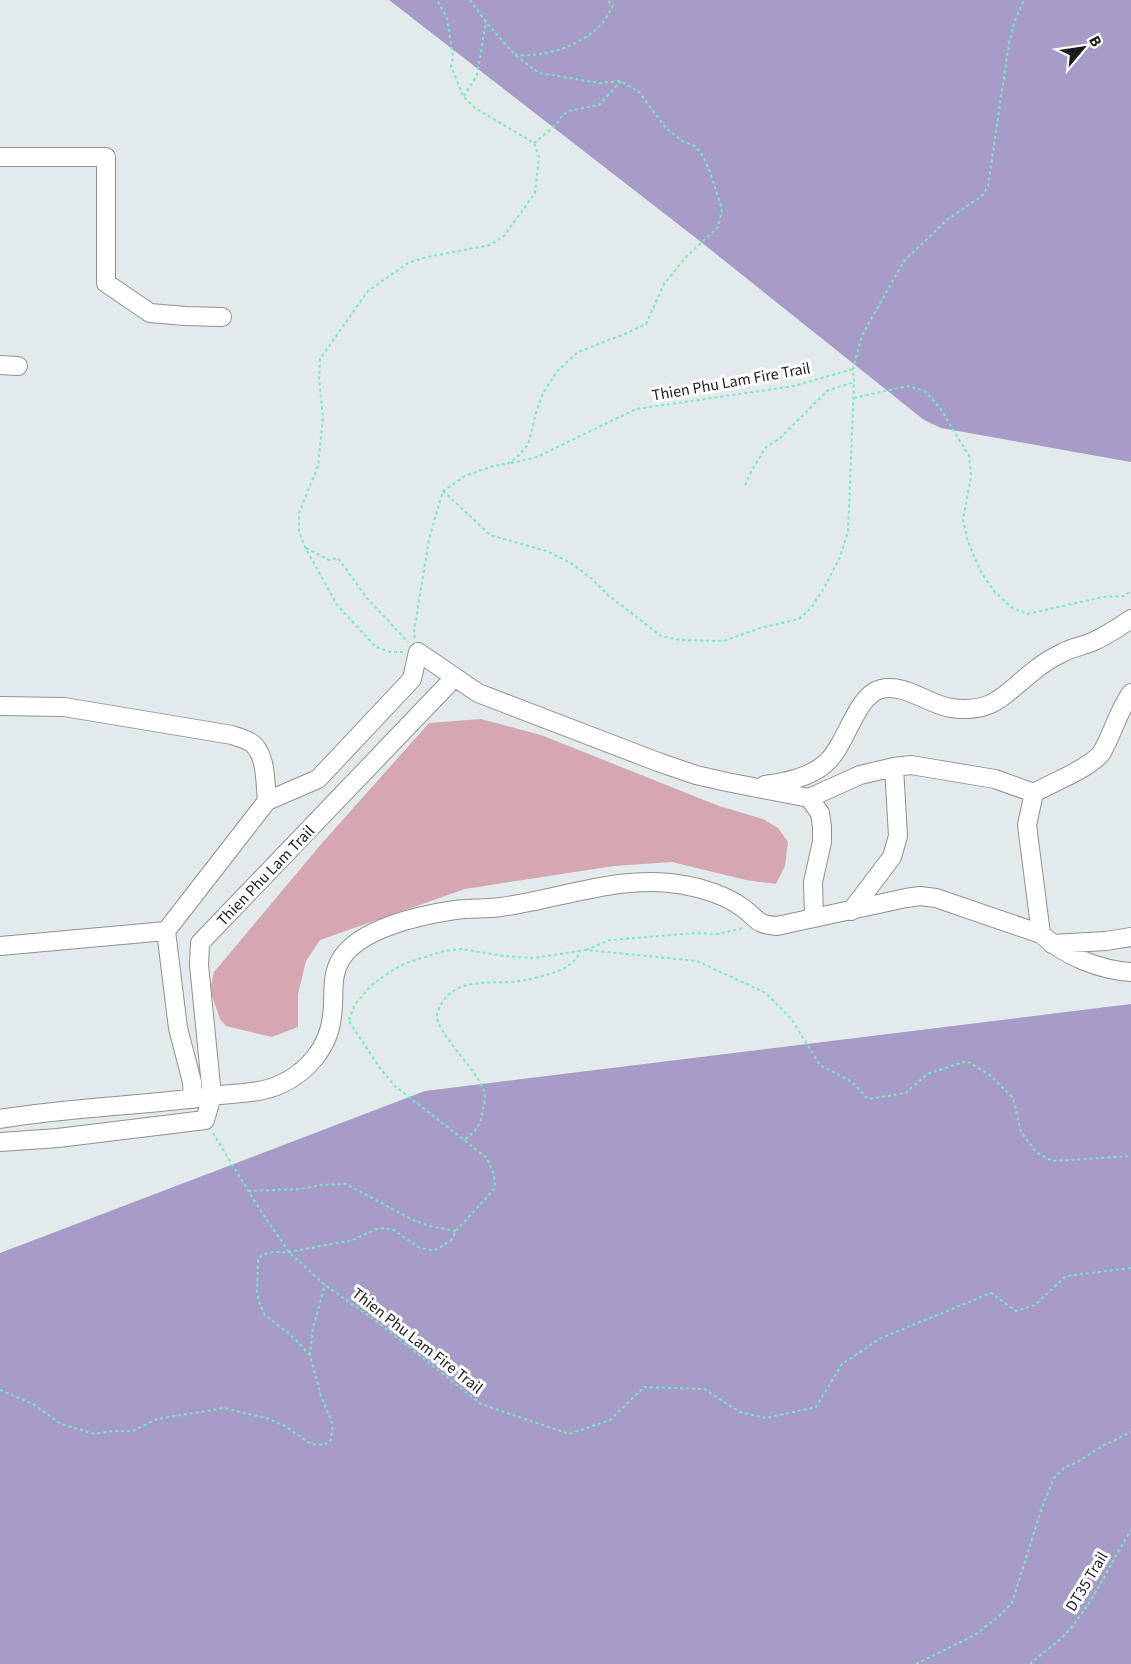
<svg xmlns="http://www.w3.org/2000/svg" width="1131" height="1664" font-family="'Source Sans 3',sans-serif">
<style>
.forest{fill:#a79bc7}
.water{fill:#d5a7b1}
.lines{fill:none;stroke-linecap:round;stroke-linejoin:round}
.minor-casing{stroke:#909090;stroke-width:20}
.path{stroke:#76eac2;stroke-width:2;stroke-dasharray:3 3;stroke-linecap:butt}
.minor{stroke:#fff;stroke-width:18}
.labels{text-anchor:middle;stroke-width:6;stroke-linejoin:round;paint-order:stroke}
.street-label{font-size:16px;fill:#1c1c1c;stroke:#fff}
</style>
<rect width="100%" height="100%" fill="#e3eaec"/>
<path class="forest" d="M389,0H1131V462L941,428L924,420L701,242Z
M1131,1004V1664H0V1253L425,1091Z"/>
<path class="water" d="M481,719L541,735L719,806L763,819L778,828L788,842L785,866L776,884L746,880L672,862L614,866L465,889L320,940L306,961L298,994V1027L272,1037L226,1026L220,1019L210,990L214,972L323,842L429,723Z"/>
<g class="lines">
<defs>
<path id="minor" d="M0,157H106V283L150,313L185,316L222,317
M0,365L18,366
M0,706L64,707L232,735C237,737 245,739 250,742C267,752 265,784 267,801L166,931L178,1028L192,1082L193,1099
M765,785C786,782 808,778 825,764C847,745 855,696 881,689C905,683 929,705 951,708C995,714 1005,693 1035,670C1043,663 1052,658 1062,653C1071,648 1082,646 1092,642C1106,636 1118,628 1131,619
M1034,793L1027,825L1041,934
M809,798L820,813L822,827V842L813,882L814,918
M267,801L318,779L412,679L418,652L478,693L658,762L696,775L727,782L809,798L860,775L894,767L911,765L995,779L1034,793C1051,783 1093,767 1102,752C1113,733 1118,711 1131,693
M851,911L892,857L898,836L894,767
M1052,944L1106,941L1131,937
M0,946L166,931
M0,1119C70,1107 142,1106 212,1096C233,1093 259,1094 279,1085C307,1073 329,1047 332,1016C335,996 330,977 341,959C360,928 421,915 455,910C470,908 486,909 501,907C562,899 621,873 684,885C703,888 727,896 743,908C759,920 755,924 777,926L906,898L920,896L936,898L1041,934C1065,956 1099,970 1131,972
M0,1142L58,1138L205,1120L212,1096L199,965L200,943L454,678"/>
</defs>
<use href="#minor" class="minor-casing"/>
<path class="path" d="M470,0L486,22L515,55L539,73L599,83L621,81L639,92L666,128L682,141L695,146L701,153L709,169L722,209L718,227L686,257L664,284L646,324L627,333L578,352L557,371L543,393L536,413L528,445L516,458L507,464
M515,55C551,58 599,41 613,5L607,0
M464,96L477,75L486,22
M534,143L556,125L562,116L569,111L599,105L621,81
M854,398L908,386L925,391L940,408L969,456L971,476L963,520L968,542L981,572L994,591L1011,607L1027,614L1103,597L1124,596L1131,591
M511,463L537,457L636,409L794,386L853,369
M745,485L752,470L766,447L779,439L827,391L854,382
M443,491L490,535L546,551L571,563L591,578L608,595L661,636L680,640L724,641L760,628L799,619L811,608L825,586L840,557L848,532L854,382L853,369L862,335L904,261L948,219L982,196L988,186L1009,43L1015,20L1024,0
M306,548L329,560L338,558L366,597L408,642
M415,638L414,632L429,539L443,491L465,476L493,466L506,464
M403,652H390L376,647L337,605L305,547L299,531V513L318,466L323,417L319,379L320,359L368,291L408,263L427,257L490,245L504,236L535,193L539,157L534,143L475,108L463,96L451,66L453,57L447,18L437,0
M586,950L610,940L694,933L718,934L743,928
M349,1020L355,1004L372,985L388,973L406,963L444,951L461,949L505,956L533,958L586,950L697,961L766,993L792,1020L820,1065L852,1082L868,1099L906,1093L927,1074L967,1061L991,1076L1013,1098L1021,1132L1036,1152L1052,1161L1131,1156
M213,1133L260,1210L289,1252L325,1285L376,1321L481,1404L569,1434L610,1420L644,1387L704,1389L740,1412L766,1418L816,1407L842,1364L881,1338L991,1293L1016,1311L1035,1305L1066,1276L1131,1268
M465,1139C477,1131 481,1124 483,1109C484,1104 486,1097 484,1091C478,1071 433,1029 437,1014C448,980 478,983 507,982C522,982 551,975 565,968C572,964 576,958 581,952
M248,1191L300,1189L321,1185L346,1184L413,1220L429,1226L456,1231
M310,1355L294,1338L265,1315L260,1305L257,1292L258,1259C269,1249 276,1253 289,1252L353,1240L376,1229L384,1228L394,1230L418,1247L429,1250L438,1249L451,1240L456,1231L495,1188L494,1175L487,1158L395,1086L380,1068L348,1020
M0,1390L33,1404L61,1424L95,1434L112,1431H133L157,1419L224,1408L269,1419L285,1426L311,1444L324,1445L331,1440L333,1425L321,1396L310,1355L313,1328L325,1285
M916,1664L975,1635L998,1617L1012,1603L1041,1510L1054,1478L1065,1467L1076,1463L1101,1447L1131,1432
M1030,1664C1042,1653 1058,1643 1069,1630C1095,1600 1110,1563 1131,1530"/>
<use href="#minor" class="minor"/>
</g>
<g class="labels">
<g class="street-label">
<text transform="translate(731 381) rotate(-10)" y="6">Thien Phu Lam Fire Trail</text>
<text transform="translate(265 875) rotate(-46)" y="6">Thien Phu Lam Trail</text>
<text transform="translate(418 1340) rotate(38)" y="6">Thien Phu Lam Fire Trail</text>
<text transform="translate(1086 1581) rotate(-59)" y="6">DT35 Trail</text>
</g>
</g>
<g transform="translate(1083 48) rotate(61)" stroke="#ffffff" stroke-width="4.5" paint-order="stroke">
<path d="M0-4.5L10 22L0 15L-10 22Z" fill="#1c1c1c"/>
<text y="-9" font-size="16" font-weight="bold" text-anchor="middle" fill="#1c1c1c">B</text>
</g>
</svg>
